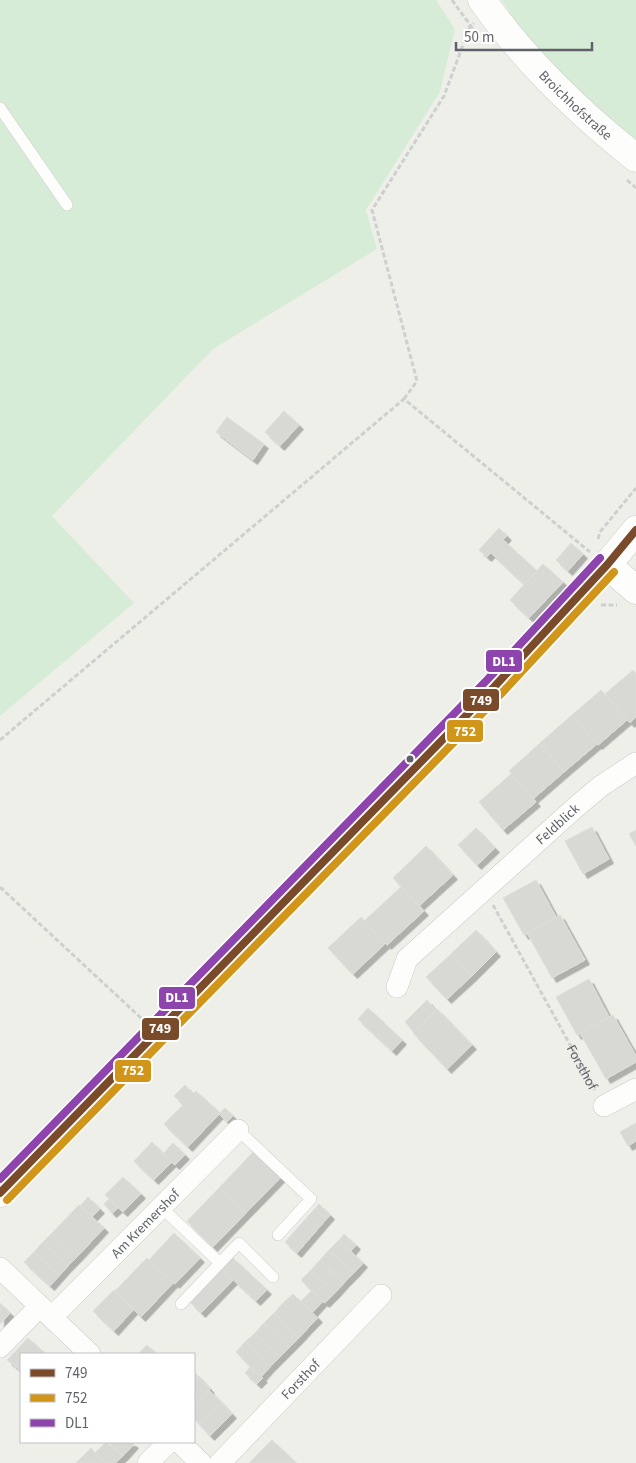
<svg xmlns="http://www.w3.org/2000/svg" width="636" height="1463" font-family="'Source Sans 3',sans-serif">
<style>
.green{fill:#d7ecd7}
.building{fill:#d8d8d5;stroke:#deddd9;filter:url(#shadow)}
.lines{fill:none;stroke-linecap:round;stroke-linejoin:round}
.lane-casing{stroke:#cbcbcb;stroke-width:12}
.street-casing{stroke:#cbcbcb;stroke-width:22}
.secondary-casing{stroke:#ccc;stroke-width:29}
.path{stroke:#ccd1cf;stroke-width:3;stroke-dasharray:5 2.5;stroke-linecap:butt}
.lane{stroke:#fdfdfc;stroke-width:11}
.street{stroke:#fdfdfc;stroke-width:21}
.secondary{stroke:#fdfdfc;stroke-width:28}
.bus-1-casing{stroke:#fff;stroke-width:11}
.bus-2-casing{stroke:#fff;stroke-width:11}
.bus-3-casing{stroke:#fff;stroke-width:11}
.bus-1{stroke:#7a4b2a;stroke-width:8}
.bus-2{stroke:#d1951a;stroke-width:8}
.bus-3{stroke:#8e44ad;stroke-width:8}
.bus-dot{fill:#5f6268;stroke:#fff;stroke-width:2}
.labels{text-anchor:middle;stroke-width:5;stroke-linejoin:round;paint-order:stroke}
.street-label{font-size:14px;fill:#5f6268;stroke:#fff}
.line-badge{stroke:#fff;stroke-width:2}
.badge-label{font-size:14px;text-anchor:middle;font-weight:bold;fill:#fff}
</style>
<defs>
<filter id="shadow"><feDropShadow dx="4.5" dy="4.5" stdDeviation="0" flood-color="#0004"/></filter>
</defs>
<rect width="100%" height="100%" fill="#efefea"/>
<path class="green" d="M0,0H436L455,29L440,92L366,210L377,249L213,349L52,516L134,603L0,716Z
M502,0H636V145C583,99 540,61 502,0Z"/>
<path class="building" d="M284,411L299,425L280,446L265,432Z
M227,417L264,444L253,460L216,432Z
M499,528L507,536L503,540L537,571L524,584L491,553L487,557L479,550Z
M571,543L583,554L568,571L556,560Z
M543,564L563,582L529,618L510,600Z
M633,670L636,674V717L630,723L605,694Z
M601,690L627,720L598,745L572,715Z
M572,715L597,744L564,772L540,743Z
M540,743L564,772L533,799L509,771Z
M511,774L536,802L503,830L479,802Z
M592,827L609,859L583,874L565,841Z
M476,828L495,848L477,865L458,845Z
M636,830V846L629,834Z
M426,846L453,875L419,906L393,878Z
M536,880L556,917L524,935L503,898Z
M401,887L424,911L387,945L364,921Z
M560,915L585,960L552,978L527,933Z
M361,917L385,944L353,974L328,948Z
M476,930L496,952L472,976L451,954Z
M451,954L472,976L447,999L426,977Z
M589,979L609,1017L577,1035L556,997Z
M427,1000L436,1011L414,1032L405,1022Z
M368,1008L402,1040L392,1051L358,1019Z
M437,1009L472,1045L447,1069L413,1033Z
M613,1015L636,1056V1062L606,1079L580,1033Z
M185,1085L193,1094L196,1091L220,1113L188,1147L164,1124L183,1105L174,1096Z
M225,1108L233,1116L227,1122L219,1114Z
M636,1123V1141L628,1146L620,1132Z
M152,1142L172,1162L154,1180L134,1161Z
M173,1143L185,1155L175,1165L163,1154Z
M256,1149L283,1175L246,1213L219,1188Z
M123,1177L141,1194L123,1212L105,1195Z
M219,1188L246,1213L213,1247L187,1221Z
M88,1197L100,1209L92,1217L80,1206Z
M109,1199L118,1208L112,1213L104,1204Z
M319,1204L330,1215L297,1253L285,1242Z
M79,1205L104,1228L77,1257L52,1233Z
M52,1233L77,1257L68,1266L43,1242Z
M174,1233L200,1258L175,1284L149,1260Z
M344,1234L356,1245L351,1251L339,1240Z
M339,1240L363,1263L354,1273L329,1250Z
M43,1242L68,1266L59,1276L34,1252Z
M329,1250L354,1273L344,1283L320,1260Z
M34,1252L59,1276L50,1286L24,1262Z
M147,1258L173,1283L141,1317L115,1291Z
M233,1258L267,1290L256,1301L222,1269Z
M320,1260L344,1283L335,1293L311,1270Z
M222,1269L233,1280L201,1313L190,1302Z
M311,1270L335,1293L325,1303L301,1280Z
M114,1290L134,1309L114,1331L93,1311Z
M312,1290L323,1301L312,1313L301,1301Z
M293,1294L318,1318L308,1328L283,1303Z
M0,1303L10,1313L0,1324Z
M283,1303L308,1328L299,1338L274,1313Z
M274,1313L299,1338L289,1348L264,1323Z
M264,1323L289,1348L280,1357L255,1333Z
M255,1333L280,1357L270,1367L245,1342Z
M28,1338L46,1354H21V1371L7,1360Z
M245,1342L270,1367L261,1377L236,1352Z
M147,1345L157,1354H138Z
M250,1367L263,1378L257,1384L245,1373Z
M194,1372L199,1377L194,1383Z
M199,1377L210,1389L194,1405V1383Z
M209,1390L221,1402L199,1424L194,1419V1405Z
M221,1402L232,1414L210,1436L199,1424Z
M272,1440L296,1463H249Z
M106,1442L123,1456L116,1462L106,1463L95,1453Z
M108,1442H132L134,1444L123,1456Z
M91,1448L95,1453L106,1463H76Z"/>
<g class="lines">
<defs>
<path id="lane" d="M0,108L67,205
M238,1130L311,1199L278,1235
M161,1207L220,1263
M181,1304L239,1243L273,1277"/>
<g id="street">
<path id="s2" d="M397,987L407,959L576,807L601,786L636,763"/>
<path d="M604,1106L636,1089"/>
<path d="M0,1268L90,1354"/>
<path id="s3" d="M52,1317L238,1130"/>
<path d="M0,1347L40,1306"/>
<path d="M179,1442L201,1463"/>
<path d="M148,1463L169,1442"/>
<path id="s4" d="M220,1463L381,1295"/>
</g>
<g id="secondary">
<path id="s5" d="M482,0C525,61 578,112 636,158"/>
<path d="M607,565L636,590"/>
<path d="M0,1193L494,687L607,565L636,530"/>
</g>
</defs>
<use href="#lane" class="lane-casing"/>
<use href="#street" class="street-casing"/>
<use href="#secondary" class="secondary-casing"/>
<g class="path">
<path d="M452,0L476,33"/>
<path d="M627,180L636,188"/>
<path d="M404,399L417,381L372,210L444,96L470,26L474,23"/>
<path d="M598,539L600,532L636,488"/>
<path d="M601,605H617"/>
<path d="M0,740L404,399L590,552"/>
<path d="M0,887L141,1018"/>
<path id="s1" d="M493,905L595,1090"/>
</g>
<use href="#lane" class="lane"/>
<use href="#street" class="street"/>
<use href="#secondary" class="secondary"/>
<defs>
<path id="bus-1" d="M0,1193L494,687L607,565L636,530"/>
<path id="bus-2" d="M7,1200L501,694L614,572"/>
<path id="bus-3" d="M0,1179L487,680L600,558"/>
</defs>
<use href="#bus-1" class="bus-1-casing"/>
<use href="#bus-2" class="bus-2-casing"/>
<use href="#bus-3" class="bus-3-casing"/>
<use href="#bus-1" class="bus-1"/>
<use href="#bus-2" class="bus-2"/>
<use href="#bus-3" class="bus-3"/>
</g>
<circle class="bus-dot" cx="410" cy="759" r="4.5"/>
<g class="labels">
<g class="street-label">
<text dy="5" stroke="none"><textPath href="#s5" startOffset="141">Broichhofstraße</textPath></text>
<text dy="5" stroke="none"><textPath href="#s2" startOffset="232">Feldblick</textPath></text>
<text dy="5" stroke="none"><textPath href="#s1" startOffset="185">Forsthof</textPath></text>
<text dy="5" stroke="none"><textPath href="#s3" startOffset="132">Am Kremershof</textPath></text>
<text dy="5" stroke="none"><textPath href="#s4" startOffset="116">Forsthof</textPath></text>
</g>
</g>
<g class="line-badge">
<rect x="485" y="649" width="38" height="24" rx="5" fill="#8e44ad"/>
<rect x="462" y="688" width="38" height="24" rx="5" fill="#7a4b2a"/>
<rect x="446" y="719" width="38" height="24" rx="5" fill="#d1951a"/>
<rect x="158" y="986" width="38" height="24" rx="5" fill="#8e44ad"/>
<rect x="141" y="1017" width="39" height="24" rx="5" fill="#7a4b2a"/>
<rect x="114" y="1059" width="38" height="24" rx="5" fill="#d1951a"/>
</g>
<g class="badge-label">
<text x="504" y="666">DL1</text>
<text x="481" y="705">749</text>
<text x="465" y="736">752</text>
<text x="177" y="1002">DL1</text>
<text x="160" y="1033">749</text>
<text x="133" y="1075">752</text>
</g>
<rect x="20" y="1353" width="175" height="90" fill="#ffffff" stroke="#bfc0c3"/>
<rect x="30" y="1369" width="25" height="8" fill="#7a4b2a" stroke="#bfc0c3"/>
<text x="65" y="1378" font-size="15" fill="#5f6268">749</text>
<rect x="30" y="1394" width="25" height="8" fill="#d1951a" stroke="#bfc0c3"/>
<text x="65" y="1403" font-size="15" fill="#5f6268">752</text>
<rect x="30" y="1419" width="25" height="8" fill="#8e44ad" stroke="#bfc0c3"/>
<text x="65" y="1428" font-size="15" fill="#5f6268">DL1</text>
<path d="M456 42v8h136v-8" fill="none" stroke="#5f6268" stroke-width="2.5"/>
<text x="464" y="42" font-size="15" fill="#5f6268" stroke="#ffffff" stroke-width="4" paint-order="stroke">50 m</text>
</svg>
